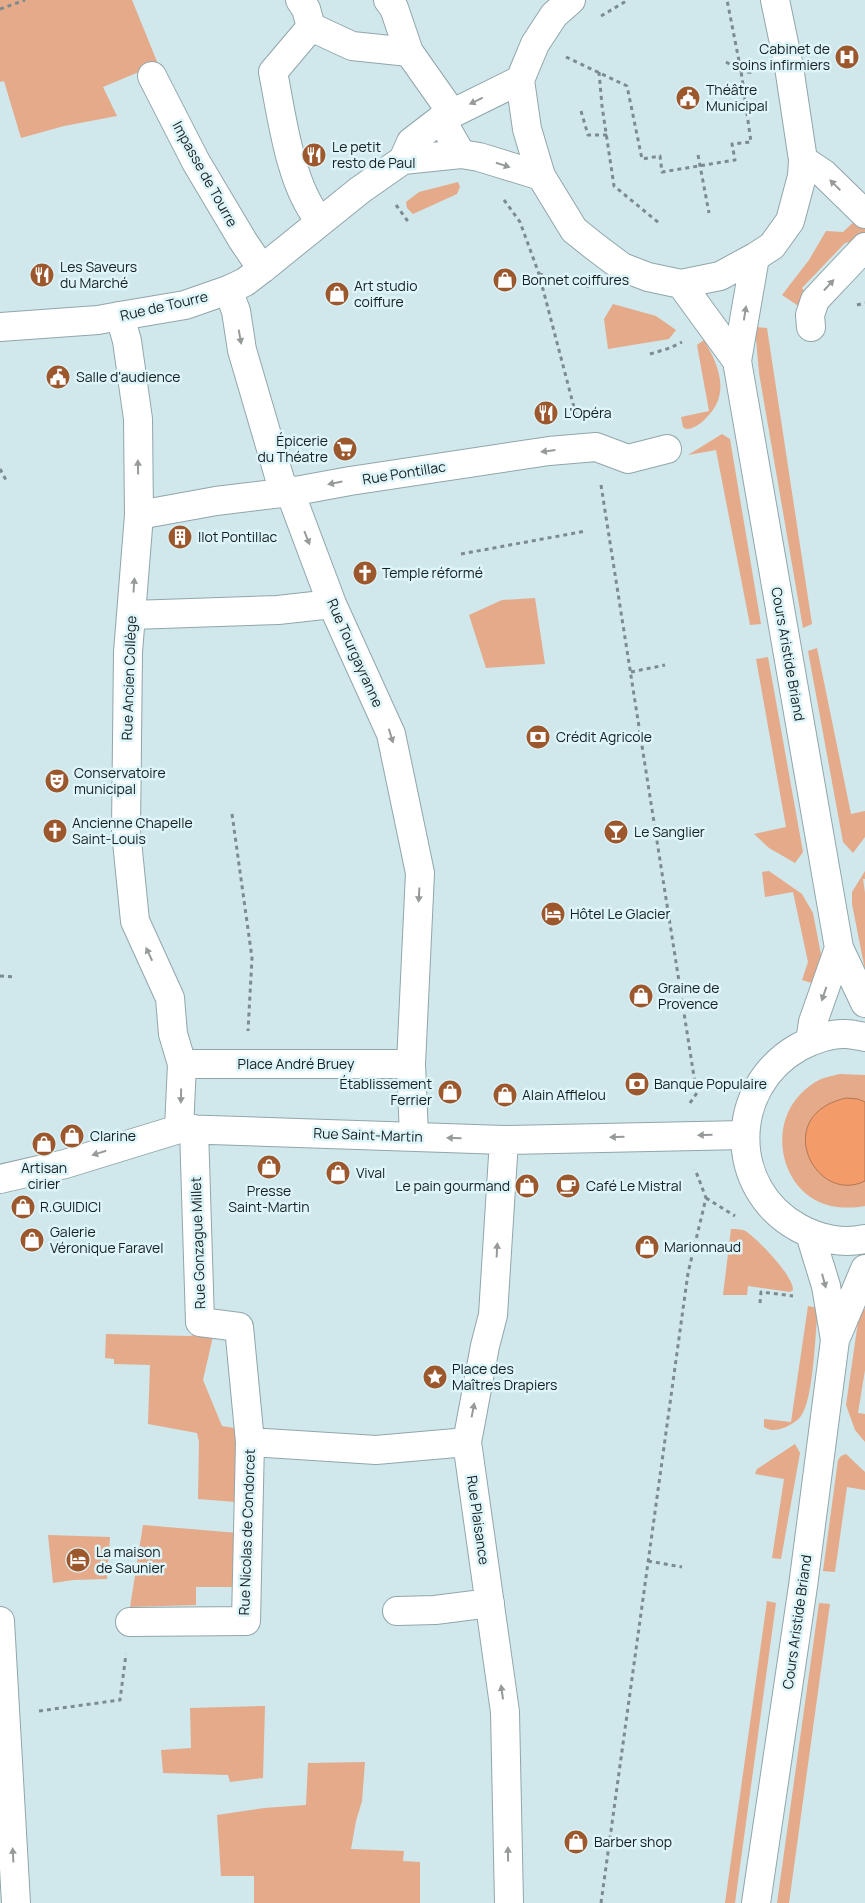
<svg xmlns="http://www.w3.org/2000/svg" width="865" height="1903" font-family="Manrope,sans-serif">
<style>
.green{fill:#e4aa89}
.water{fill:#f39c6a;stroke:#b17654}
.lines{fill:none;stroke-linecap:round;stroke-linejoin:round}
.minor-casing{stroke:#91a6aa;stroke-width:30}
.major-casing{stroke:#91a6aa;stroke-width:30}
.path{stroke:#7c8c8e;stroke-width:3;stroke-dasharray:4 4;stroke-linecap:butt}
.minor{stroke:#fff;stroke-width:28}
.major{stroke:#fff;stroke-width:28}
.oneway{fill:#979a9b}
.labels{text-anchor:middle;stroke-width:5;stroke-linejoin:round;paint-order:stroke}
.poi-label{font-size:14px;fill:#171f20;stroke:#ddf4f8;text-anchor:start}
.street-label{font-size:14px;fill:#171f20;stroke:#ddf4f8}
</style>
<rect width="100%" height="100%" fill="#d0e7eb"/>
<path class="green" d="M0,0H132L158,64L103,87L117,116L64,126L21,138L4,81L0,82Z
M458,182L460,187L457,194L413,214L407,208L406,202L419,192Z
M856,220L865,226V235L858,240L845,243L802,288L808,296L800,307L782,295L809,260L826,231L843,232Z
M613,304L656,316L676,330L669,339L608,349L604,319Z
M755,327L767,328L812,624L803,628L759,373Z
M704,340C719,366 731,394 706,418C701,424 693,429 686,429L683,427L681,417L709,411L697,345Z
M722,434L730,439L761,624L750,625L716,450L688,455Z
M535,598L545,664L486,668L469,615L502,600Z
M817,648L851,814L865,811V837L853,853L843,842L808,651Z
M768,657L803,852L795,863L769,848L754,834L786,827L756,659Z
M769,871L802,894L813,913L823,965L815,984L802,980L808,962L793,892L765,897L762,872Z
M865,871V879H863L865,893V970L852,904V892Z
M840,1074L865,1075V1102L858,1099L862,1182L865,1181V1206C853,1208 843,1208 831,1206C783,1195 768,1133 797,1098C804,1090 812,1083 821,1079C827,1077 834,1075 840,1074Z
M731,1229C736,1229 743,1229 747,1232C759,1241 793,1275 793,1290L790,1292L748,1286L747,1295H723Z
M808,1306L818,1308C815,1332 814,1398 801,1416C797,1421 792,1424 786,1427C777,1430 772,1432 764,1427V1419L791,1422Z
M860,1308L865,1309V1370L858,1413L865,1414V1442L855,1430L846,1405Z
M214,1332L203,1380L222,1426L241,1429L236,1502L198,1499L199,1442L197,1433L148,1424L150,1365L114,1364V1359L105,1358L106,1334L189,1336Z
M795,1444L800,1453L781,1559L772,1558L784,1479L755,1474L757,1469Z
M846,1454L865,1472V1490L847,1487L835,1572L823,1571L838,1460L841,1456Z
M143,1525L238,1533L234,1587H196V1605L130,1607Z
M48,1535L110,1537L107,1579L73,1580L53,1583Z
M767,1601L776,1603L735,1903H725Z
M819,1603L830,1604L789,1903H777Z
M265,1706L263,1778L230,1782L228,1775L163,1773L161,1750L191,1748L190,1708Z
M365,1762L362,1801L356,1821L351,1849L404,1851L403,1861L420,1862V1903H254V1876H221L217,1815L264,1808L306,1805L308,1763Z"/>
<path class="water" d="M846,1098L858,1099L865,1102V1181C815,1206 770,1115 846,1098Z"/>
<g class="lines">
<defs>
<path id="minor" d="M300,0L306,9L311,27
M388,0L394,8L409,52L452,113
M311,27L273,72C282,117 290,186 320,221
M311,27L352,46L409,52
M152,76L196,162L243,241L262,269
M441,119L461,154
M803,160L824,174L865,214
M228,290L236,311L242,350L281,483L290,492L332,604L391,734L420,873L411,1064L414,1136
M120,316L127,341L138,419L139,515L128,652L126,831L135,921L170,998L173,1034L182,1064L179,1129
M811,327L810,315L815,300L865,247
M139,515L216,501L290,492L350,481L549,451L596,447L628,459L667,449
M132,615L278,610L332,604
M182,1064H411
M504,1140L493,1315L485,1346L467,1442L505,1712L509,1903
M0,1179L65,1164L179,1129L504,1140L744,1135
M250,1442L376,1450L467,1442
M397,1611L435,1610L490,1603
M0,1621L16,1903
M130,1622L246,1621L250,1442L239,1327L200,1322L194,1129"/>
<path id="major" d="M571,0L554,15L535,44L520,80L527,129L541,176L574,230L594,246L622,267L648,277L681,284L720,276L755,257L772,246L790,221L802,176L803,160L789,67L775,0
M403,160L411,142L441,119L520,80
M755,257L737,361L839,948L865,1003
M681,284L737,361
M0,327L98,320L120,316L185,305L228,290L245,282L262,269L360,190L403,160L461,154L479,157L541,176
M865,1037C859,1036 852,1034 846,1034C831,1033 812,1040 799,1047C728,1087 727,1189 799,1228C819,1239 843,1244 865,1239
M810,1041L813,1022L839,948
M810,1234L826,1286L835,1340
M756,1903L803,1586L835,1340L865,1269"/>
</defs>
<use href="#minor" class="minor-casing"/>
<use href="#major" class="major-casing"/>
<path class="path" d="M0,9L25,0
M601,16L628,0
M566,57L627,86L642,159L660,156L662,172L735,160L732,144L751,142L741,71L727,0
M726,62L741,71L754,73
M599,72L602,106L614,186L659,223
M581,111L588,135H607
M698,155L709,213
M504,200L520,222L539,274L576,415
M396,205L409,223
M539,274L591,287
M857,305L865,303
M650,354L670,348L682,342
M0,469L6,480
M601,485L695,1083L701,1087L724,1084
M461,554L586,531
M631,672L665,665
M232,814L252,958L248,1031
M0,976L16,977
M690,1103L701,1087
M706,1198L735,1216
M760,1303L761,1292L793,1296
M648,1561L682,1567
M39,1711L120,1700L126,1654
M601,1903L688,1273L706,1198L695,1169"/>
<use href="#minor" class="minor"/>
<use href="#major" class="major"/>
</g>
<defs><path id="oneway-solid" d="M-6-.8H1V-3.2L6.5 0L1 3.2V.8H-6Z" transform="scale(1.25)"/></defs>
<g class="oneway">
<use href="#oneway-solid" transform="translate(476 101) rotate(154)"/>
<use href="#oneway-solid" transform="translate(503 165) rotate(18)"/>
<use href="#oneway-solid" transform="translate(835 185) rotate(-135)"/>
<use href="#oneway-solid" transform="translate(829 285) rotate(-47)"/>
<use href="#oneway-solid" transform="translate(745 313) rotate(-81)"/>
<use href="#oneway-solid" transform="translate(240 337) rotate(80)"/>
<use href="#oneway-solid" transform="translate(548 451) rotate(173)"/>
<use href="#oneway-solid" transform="translate(138 467) rotate(-91)"/>
<use href="#oneway-solid" transform="translate(335 483) rotate(169)"/>
<use href="#oneway-solid" transform="translate(307 538) rotate(69)"/>
<use href="#oneway-solid" transform="translate(134 585) rotate(-86)"/>
<use href="#oneway-solid" transform="translate(391 736) rotate(73)"/>
<use href="#oneway-solid" transform="translate(419 895) rotate(93)"/>
<use href="#oneway-solid" transform="translate(149 954) rotate(-115)"/>
<use href="#oneway-solid" transform="translate(824 994) rotate(109)"/>
<use href="#oneway-solid" transform="translate(181 1096) rotate(91)"/>
<use href="#oneway-solid" transform="translate(705 1135) rotate(179)"/>
<use href="#oneway-solid" transform="translate(617 1137) rotate(179)"/>
<use href="#oneway-solid" transform="translate(454 1138) rotate(-178)"/>
<use href="#oneway-solid" transform="translate(99 1153) rotate(163)"/>
<use href="#oneway-solid" transform="translate(497 1250) rotate(-87)"/>
<use href="#oneway-solid" transform="translate(824 1281) rotate(75)"/>
<use href="#oneway-solid" transform="translate(473 1410) rotate(-79)"/>
<use href="#oneway-solid" transform="translate(502 1692) rotate(-98)"/>
<use href="#oneway-solid" transform="translate(508 1854) rotate(-91)"/>
<use href="#oneway-solid" transform="translate(13 1855) rotate(-93)"/>
</g>
<defs>
<symbol id="hospital-disc" viewBox="-11 -11 22 22"><circle r="9.5" fill="#9c572c" stroke="#ddf4f8"/><path d="M-5-5h3v3.5h4V-5h3V5h-3V1.5h-4V5h-3Z" fill="#fff"/></symbol>
<symbol id="civic-disc" viewBox="-11 -11 22 22"><circle r="9.5" fill="#9c572c" stroke="#ddf4f8"/><path d="M-.6-6.5H3V-4.5H.6V-3L4-1V1h2V6H-6V1h2V-1L-.6-3ZM-1.2 2.5V6h2.4V2.5Z" fill="#fff"/></symbol>
<symbol id="restaurant-disc" viewBox="-11 -11 22 22"><circle r="9.5" fill="#9c572c" stroke="#ddf4f8"/><path d="M-5-6h1v4h1v-4h1v4h1v-4h1v5L-1.5 .5V6h-2V.5L-5-1ZM5-6V6H3V1.5H1.5Q1.5-4 5-6Z" fill="#fff"/></symbol>
<symbol id="shop-disc" viewBox="-11 -11 22 22"><circle r="9.5" fill="#9c572c" stroke="#ddf4f8"/><path d="M-5-2.5h2.3a2.7 3.5 0 0 1 5.4 0H5L5.5 6h-11ZM-1.5-2.5h3a1.5 2.3 0 0 0-3 0Z" fill="#fff"/></symbol>
<symbol id="supermarket-disc" viewBox="-11 -11 22 22"><circle r="9.5" fill="#9c572c" stroke="#ddf4f8"/><path d="M-6-5.5h2.5l.6 2H6L4.5 2H-2.5L-4.4-4H-6ZM-1.5 3.2a1.3 1.3 0 1 0 .1 0ZM3 3.2a1.3 1.3 0 1 0 .1 0Z" fill="#fff"/></symbol>
<symbol id="building-disc" viewBox="-11 -11 22 22"><circle r="9.5" fill="#9c572c" stroke="#ddf4f8"/><path d="M-4-6H4V6H1V3H-1V6H-4ZM-2.5-4.3h1.7v1.8h-1.7ZM.8-4.3h1.7v1.8H.8ZM-2.5-1h1.7V.8h-1.7ZM.8-1h1.7V.8H.8Z" fill="#fff"/></symbol>
<symbol id="church-disc" viewBox="-11 -11 22 22"><circle r="9.5" fill="#9c572c" stroke="#ddf4f8"/><path d="M-1.2-6h2.4v3.5h3.3v2.4h-3.3V6h-2.4V-.1h-3.3v-2.4h3.3Z" fill="#fff"/></symbol>
<symbol id="bank-disc" viewBox="-11 -11 22 22"><circle r="9.5" fill="#9c572c" stroke="#ddf4f8"/><path d="M-6-4H6V4H-6ZM0-2.3a2.3 2.3 0 1 0 0 4.6a2.3 2.3 0 1 0 0-4.6Z" fill="#fff"/></symbol>
<symbol id="theatre-disc" viewBox="-11 -11 22 22"><circle r="9.5" fill="#9c572c" stroke="#ddf4f8"/><path d="M-5-5.5Q0-4 5-5.5V0Q5 5 0 6Q-5 5-5 0ZM-3.3-2.5H-1v1.5H-3.3ZM1-2.5H3.3v1.5H1ZM-2.8 1Q0 5.5 2.8 1Z" fill="#fff"/></symbol>
<symbol id="bar-disc" viewBox="-11 -11 22 22"><circle r="9.5" fill="#9c572c" stroke="#ddf4f8"/><path d="M-6-5H6L.8 .8V4.5H3.5V6h-7V4.5H-.8V.8Z" fill="#fff"/></symbol>
<symbol id="hotel-disc" viewBox="-11 -11 22 22"><circle r="9.5" fill="#9c572c" stroke="#ddf4f8"/><path d="M-6-4.5h1.5V1H6V5H4.5V3h-9V5H-6ZM-4 0a1.8 1.8 0 1 1 3.6 0ZM.5 0V-2.5h3Q6-2.5 6 0Z" fill="#fff"/></symbol>
<symbol id="cafe-disc" viewBox="-11 -11 22 22"><circle r="9.5" fill="#9c572c" stroke="#ddf4f8"/><path d="M-5.5-4.5H6V0H3Q3 3.5 0 3.5H-2.5Q-5.5 3.5-5.5 0ZM3-3.2v2h1.7v-2ZM-6 4.5H4V6H-6Z" fill="#fff"/></symbol>
<symbol id="sight-disc" viewBox="-11 -11 22 22"><circle r="9.5" fill="#9c572c" stroke="#ddf4f8"/><path d="M0-6L1.8-2.2L6-1.7L2.9 1.2L3.7 5.4L0 3.3L-3.7 5.4L-2.9 1.2L-6-1.7L-1.8-2.2Z" fill="#fff"/></symbol>
</defs>
<g fill-rule="evenodd">
<use href="#hospital-disc" x="833" y="43" width="28" height="28"/>
<use href="#civic-disc" x="674" y="84" width="28" height="28"/>
<use href="#restaurant-disc" x="300" y="141" width="28" height="28"/>
<use href="#restaurant-disc" x="28" y="261" width="28" height="28"/>
<use href="#shop-disc" x="491" y="266" width="28" height="28"/>
<use href="#shop-disc" x="323" y="280" width="28" height="28"/>
<use href="#civic-disc" x="44" y="363" width="28" height="28"/>
<use href="#restaurant-disc" x="532" y="399" width="28" height="28"/>
<use href="#supermarket-disc" x="331" y="435" width="28" height="28"/>
<use href="#building-disc" x="166" y="523" width="28" height="28"/>
<use href="#church-disc" x="351" y="559" width="28" height="28"/>
<use href="#bank-disc" x="524" y="723" width="28" height="28"/>
<use href="#theatre-disc" x="43" y="767" width="28" height="28"/>
<use href="#church-disc" x="41" y="817" width="28" height="28"/>
<use href="#bar-disc" x="602" y="818" width="28" height="28"/>
<use href="#hotel-disc" x="539" y="900" width="28" height="28"/>
<use href="#shop-disc" x="627" y="982" width="28" height="28"/>
<use href="#bank-disc" x="623" y="1070" width="28" height="28"/>
<use href="#shop-disc" x="436" y="1078" width="28" height="28"/>
<use href="#shop-disc" x="491" y="1081" width="28" height="28"/>
<use href="#shop-disc" x="58" y="1122" width="28" height="28"/>
<use href="#shop-disc" x="30" y="1130" width="28" height="28"/>
<use href="#shop-disc" x="255" y="1153" width="28" height="28"/>
<use href="#shop-disc" x="324" y="1159" width="28" height="28"/>
<use href="#shop-disc" x="513" y="1172" width="28" height="28"/>
<use href="#cafe-disc" x="554" y="1172" width="28" height="28"/>
<use href="#shop-disc" x="9" y="1193" width="28" height="28"/>
<use href="#shop-disc" x="18" y="1226" width="28" height="28"/>
<use href="#shop-disc" x="633" y="1233" width="28" height="28"/>
<use href="#sight-disc" x="421" y="1363" width="28" height="28"/>
<use href="#hotel-disc" x="64" y="1546" width="28" height="28"/>
<use href="#shop-disc" x="562" y="1828" width="28" height="28"/>
</g>
<g class="labels">
<g class="poi-label">
<text x="830" y="54" text-anchor="end">Cabinet de<tspan x="830" dy="16">soins infirmiers</tspan></text>
<text x="706" y="95">Théâtre<tspan x="706" dy="16">Municipal</tspan></text>
<text x="332" y="152">Le petit<tspan x="332" dy="16">resto de Paul</tspan></text>
<text x="60" y="272">Les Saveurs<tspan x="60" dy="16">du Marché</tspan></text>
<text x="522" y="285">Bonnet coiffures</text>
<text x="354" y="291">Art studio<tspan x="354" dy="16">coiffure</tspan></text>
<text x="76" y="382">Salle d'audience</text>
<text x="564" y="418">L'Opéra</text>
<text x="328" y="446" text-anchor="end">Épicerie<tspan x="328" dy="16">du Théatre</tspan></text>
<text x="198" y="542">Ilot Pontillac</text>
<text x="382" y="578">Temple réformé</text>
<text x="556" y="742">Crédit Agricole</text>
<text x="74" y="778">Conservatoire<tspan x="74" dy="16">municipal</tspan></text>
<text x="72" y="828">Ancienne Chapelle<tspan x="72" dy="16">Saint-Louis</tspan></text>
<text x="634" y="837">Le Sanglier</text>
<text x="570" y="919">Hôtel Le Glacier</text>
<text x="658" y="993">Graine de<tspan x="658" dy="16">Provence</tspan></text>
<text x="432" y="1089" text-anchor="end">Établissement<tspan x="432" dy="16">Ferrier</tspan></text>
<text x="654" y="1089">Banque Populaire</text>
<text x="522" y="1100">Alain Afflelou</text>
<text x="90" y="1141">Clarine</text>
<text x="44" y="1173" text-anchor="middle">Artisan<tspan x="44" dy="16">cirier</tspan></text>
<text x="356" y="1178">Vival</text>
<text x="510" y="1191" text-anchor="end">Le pain gourmand</text>
<text x="586" y="1191">Café Le Mistral</text>
<text x="269" y="1196" text-anchor="middle">Presse<tspan x="269" dy="16">Saint-Martin</tspan></text>
<text x="40" y="1212">R.GUIDICI</text>
<text x="50" y="1237">Galerie<tspan x="50" dy="16">Véronique Faravel</tspan></text>
<text x="664" y="1252">Marionnaud</text>
<text x="452" y="1374">Place des<tspan x="452" dy="16">Maîtres Drapiers</tspan></text>
<text x="96" y="1557">La maison<tspan x="96" dy="16">de Saunier</tspan></text>
<text x="594" y="1847">Barber shop</text>
</g>
<g class="street-label">
<text transform="translate(205 174) rotate(61)" y="5">Impasse de Tourre</text>
<text transform="translate(164 306) rotate(-13)" y="5">Rue de Tourre</text>
<text transform="translate(404 473) rotate(-9)" y="5">Rue Pontillac</text>
<text transform="translate(355 653) rotate(66)" y="5">Rue Tourgayranne</text>
<text transform="translate(788 654) rotate(80)" y="5">Cours Aristide Briand</text>
<text transform="translate(129 678) rotate(-88)" y="5">Rue Ancien Collège</text>
<text x="296" y="1069">Place André Bruey</text>
<text transform="translate(368 1135) rotate(2)" y="5">Rue Saint-Martin</text>
<text transform="translate(198 1243) rotate(-92)" y="5">Rue Gonzague Millet</text>
<text transform="translate(478 1520) rotate(82)" y="5">Rue Plaisance</text>
<text transform="translate(247 1532) rotate(-88)" y="5">Rue Nicolas de Condorcet</text>
<text transform="translate(797 1622) rotate(-82)" y="5">Cours Aristide Briand</text>
</g>
</g>
</svg>
